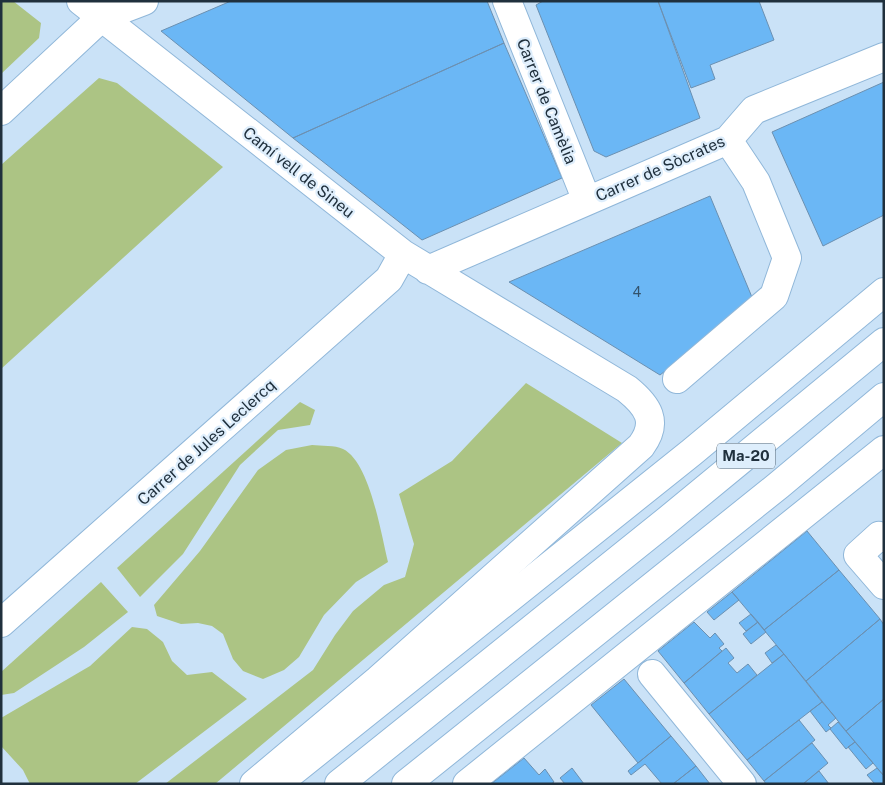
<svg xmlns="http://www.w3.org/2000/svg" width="885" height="785" font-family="'Public Sans',sans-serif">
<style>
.green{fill:#acc484}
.building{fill:#6bb7f5;stroke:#6b90b1}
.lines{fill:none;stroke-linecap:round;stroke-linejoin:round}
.minor-casing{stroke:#90b7d9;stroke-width:30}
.major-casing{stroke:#90b7d9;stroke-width:30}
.highway-casing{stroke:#90b7d9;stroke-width:30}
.minor{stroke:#fff;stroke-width:28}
.major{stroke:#fff;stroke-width:28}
.highway{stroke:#fff;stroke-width:28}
.labels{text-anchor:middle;stroke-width:4.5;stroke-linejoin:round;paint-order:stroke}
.number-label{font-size:14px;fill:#33526b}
.shield{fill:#deeefc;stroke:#596976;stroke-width:1}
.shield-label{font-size:15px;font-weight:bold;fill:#20303d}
.street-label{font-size:16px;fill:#20303d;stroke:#deeefc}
</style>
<rect width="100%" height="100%" fill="#cae2f7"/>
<path class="green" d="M1,1H13L41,23L39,38L1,74Z
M99,78L117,83L223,167L1,369V165Z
M526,383L622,443L215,784H165L313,670L335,635L353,611L384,585L405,577L414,544L399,494L452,461Z
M300,402L315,410L310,425L278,430L240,465L183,554L140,597L117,568Z
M312,445C321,446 335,445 343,449C370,462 381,534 388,562L356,582L324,615L299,657L284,670L263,679L243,671L233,659L223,634L212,626L198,623L181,624L157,616L154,605L200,551L258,470L286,450Z
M101,582L128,612L84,647L14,693L1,695V672Z
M132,627L147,629L163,642L172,661L187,675L212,672L247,699L135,784H30L23,770L1,746V718L90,666Z"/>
<path class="building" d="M231,1H487L504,43L293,138L161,31Z
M543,1H658L700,118L606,157L594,151L536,5Z
M658,1H759L774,40L710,65L715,79L691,88Z
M504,43L562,178L422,240L293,138Z
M884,82V215L823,246L772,132Z
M710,196L754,302L660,375L509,282Z
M807,531L839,570L764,630L732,592Z
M839,570L880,619L806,681L764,630Z
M732,592L739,600L714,620L707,612Z
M751,614L758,622L746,631L739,623Z
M880,619L884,625V699L846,731L806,681Z
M694,622L710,638L715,633L724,644L719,648L722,651L684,683L658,651Z
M758,622L766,632L751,644L743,634Z
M776,645L784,654L772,663L765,653Z
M726,648L734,658L728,663L737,673L748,664L757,675L709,714L684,683Z
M784,654L822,702L747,760L709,714Z
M624,679L671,736L638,763L591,705Z
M884,699V776L846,731Z
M822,702L836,718L828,725L831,728L826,732L810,711Z
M799,720L815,740L764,781L747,760Z
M838,722L855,742L846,749L830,729Z
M671,736L696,766L673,784H662L645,764L631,775L628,771Z
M855,742L873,763L866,769L848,747Z
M812,743L828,763L803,784H766L764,781Z
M524,758L539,775L545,769L554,782L551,784H491Z
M696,766L710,784H673Z
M572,768L584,784H565L560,778Z
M877,768L884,776V784H875L867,775Z
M819,771L829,784H803Z"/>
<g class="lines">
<defs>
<path id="minor" d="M81,1L403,254L627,389C648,406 659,422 641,446L378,680L254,784
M507,1L587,201
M1,111L102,17L144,1
M428,270L728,140L754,110L884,57
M677,379L774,296L787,258L756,182L728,140
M884,538L879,536L858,555L884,585
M1,623L389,279L403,254
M652,674L742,784
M467,784L884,450"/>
<path id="major" d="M277,784L692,452L884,292"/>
<path id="highway" d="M339,784L664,523L884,342
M406,784L779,485L884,397"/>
</defs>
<use href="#minor" class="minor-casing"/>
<use href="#major" class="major-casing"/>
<use href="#highway" class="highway-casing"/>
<use href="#minor" class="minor"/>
<use href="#major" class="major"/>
<use href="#highway" class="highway"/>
</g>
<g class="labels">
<g class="number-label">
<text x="637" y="297">4</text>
</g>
<rect class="shield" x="717" y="443.5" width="58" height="25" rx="4"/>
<g class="shield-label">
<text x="746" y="461">Ma-20</text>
</g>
<g class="street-label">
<text transform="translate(547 101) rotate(68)" y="6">Carrer de Camèlia</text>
<text transform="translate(660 168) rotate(-24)" y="6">Carrer de Sòcrates</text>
<text transform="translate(299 172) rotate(38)" y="6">Camí vell de Sineu</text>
<text transform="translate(206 442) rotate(-42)" y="6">Carrer de Jules Leclercq</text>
</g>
</g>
<rect width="885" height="785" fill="none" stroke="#20303d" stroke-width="5"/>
</svg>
